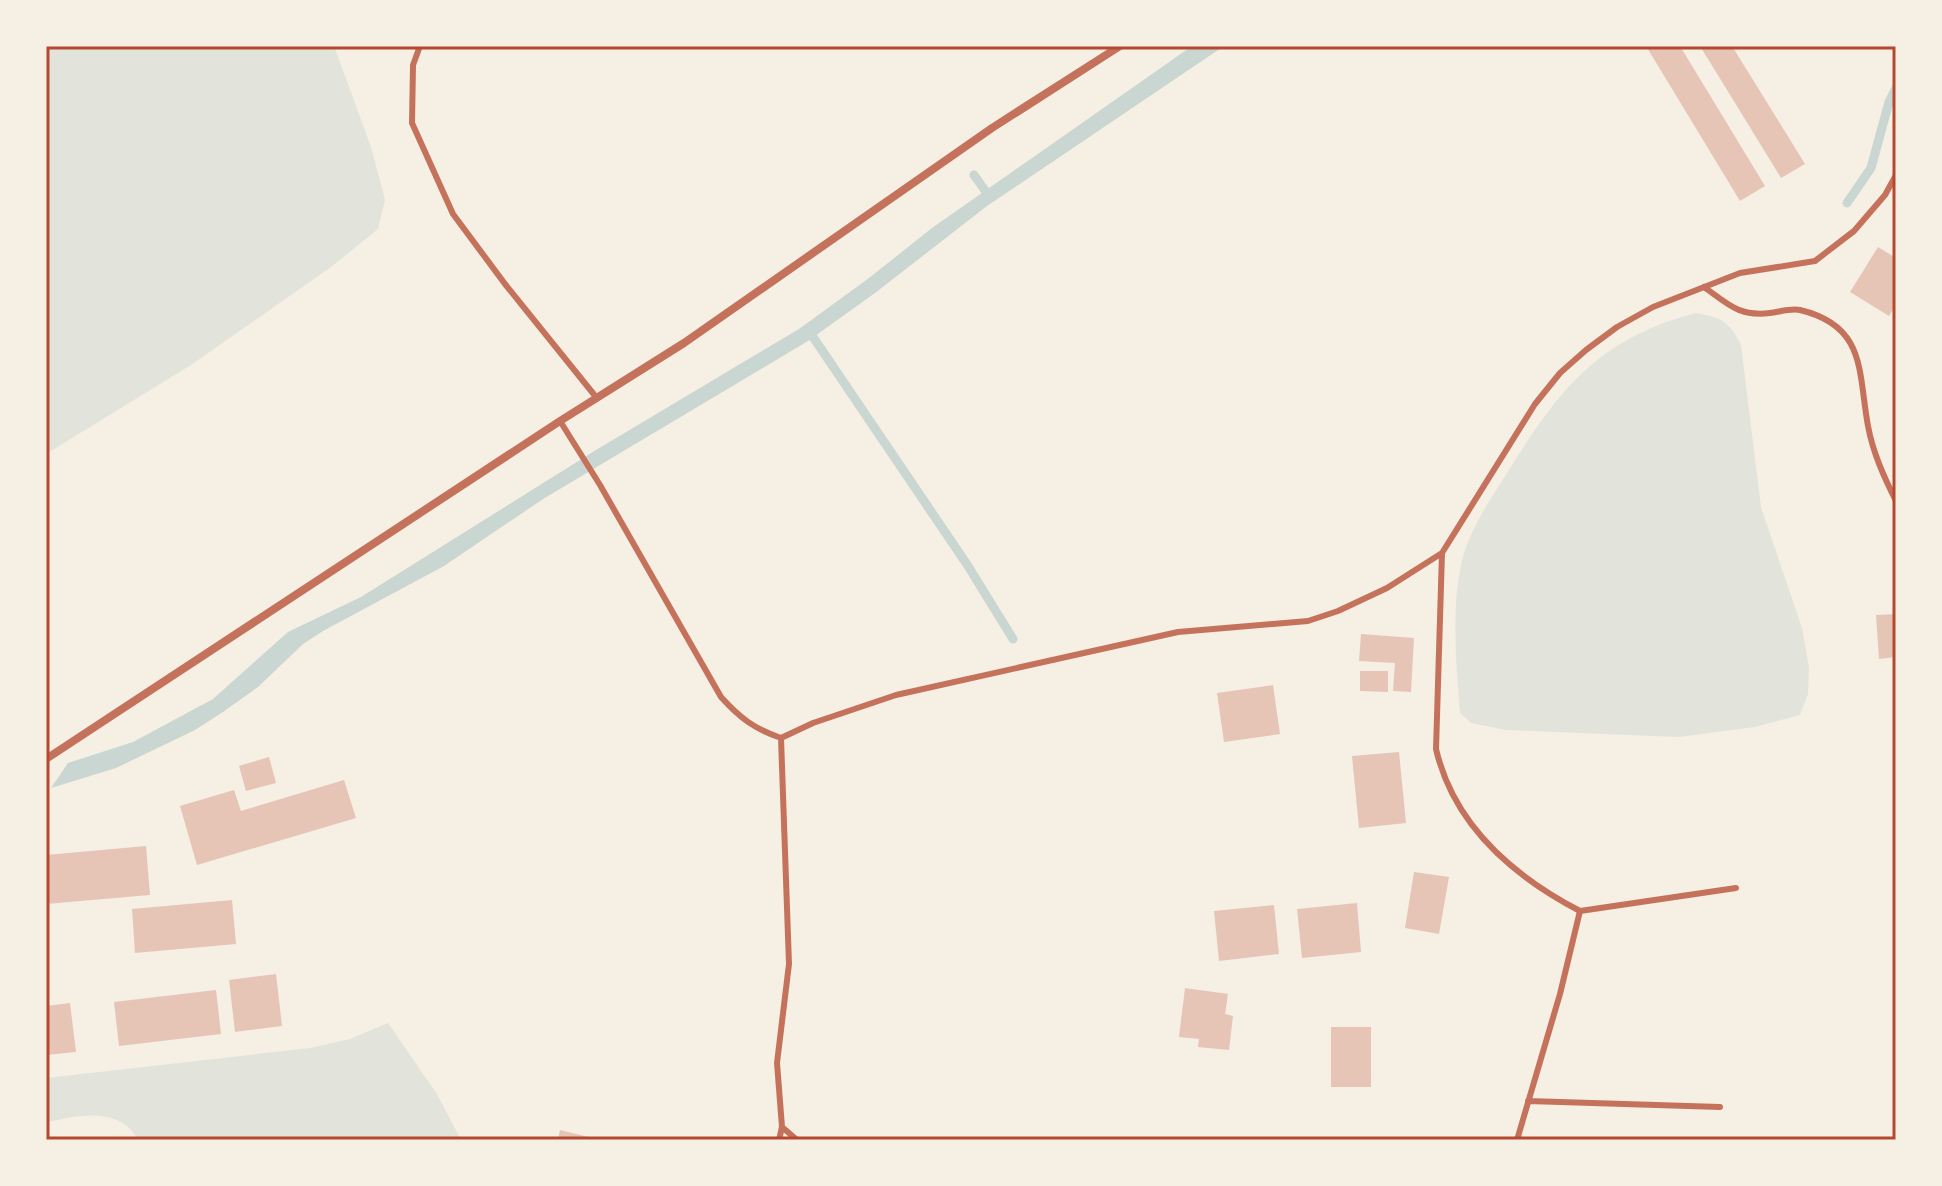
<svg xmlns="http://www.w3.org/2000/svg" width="1942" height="1186" font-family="'Nunito Sans',sans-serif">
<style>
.green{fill:#e2e4dc}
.water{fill:#c9d6d2}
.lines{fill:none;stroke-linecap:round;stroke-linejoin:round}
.stream{stroke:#c9d6d2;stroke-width:9}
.building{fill:#e6c5b7}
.service{stroke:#c5725c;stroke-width:6}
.minor{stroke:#c5725c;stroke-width:8}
.neatline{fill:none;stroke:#b5482f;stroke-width:3}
</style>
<rect width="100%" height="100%" fill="#f6efe4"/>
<path class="green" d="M46,46H334L371,147L385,200L378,229L331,267L191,365L46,454Z
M1696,313C1722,318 1729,321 1741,345L1761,507L1802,628L1809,668L1808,694L1800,715L1755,727L1679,737L1506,730L1471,723L1460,713C1456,662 1451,610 1462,560C1470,529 1490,500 1507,473C1559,390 1597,339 1696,313Z
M388,1023L437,1094L461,1140H138C121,1106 75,1115 46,1123V1078L310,1048L350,1039Z"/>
<path class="water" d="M1192,46H1224L987,206L875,293L808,341L543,499L444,566L323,631L303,644L258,687L223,712L195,730L116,768L51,788L68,763L133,742L213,699L288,632L361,597L596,450L799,329L869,278L932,228Z"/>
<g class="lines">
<path class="stream" d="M974,175L989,196
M1847,203L1871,168L1889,102L1896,88
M809,331L968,566L1013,639"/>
</g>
<path class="building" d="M1646,46H1680L1765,186L1740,201Z
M1700,46H1732L1805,164L1781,178Z
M1878,247L1896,258V305L1889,316L1850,292Z
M1896,614V657L1879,659L1876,615Z
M1361,634L1414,638L1411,692L1393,691L1395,663L1359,661Z
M1360,671H1388V692L1360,691Z
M1273,685L1280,734L1224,742L1217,693Z
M1399,752L1406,823L1359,828L1352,756Z
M269,757L276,783L246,791L239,766Z
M344,780L356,818L197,865L180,806L234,790L241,811Z
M146,846L150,895L46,904V855Z
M1414,872L1449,877L1439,934L1405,928Z
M232,900L236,944L135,953L132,909Z
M1357,903L1361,952L1302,958L1297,909Z
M1274,905L1279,954L1219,961L1214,911Z
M276,974L282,1026L235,1032L229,980Z
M1185,988L1228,994L1225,1014L1233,1016L1229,1050L1198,1047L1199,1039L1179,1037Z
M216,990L221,1034L119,1046L114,1002Z
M70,1003L76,1052L46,1055V1006Z
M1331,1027H1371V1087H1331Z
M560,1130L597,1139V1140H558Z"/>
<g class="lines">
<path class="service" d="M420,46L413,65L412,123L453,214L505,284L596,397
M1704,287C1728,304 1739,317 1770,313C1779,312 1791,308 1800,310C1867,326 1858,373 1868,426C1873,453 1884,477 1896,501
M560,421L600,485L721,697C739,717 754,729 781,738L813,723L896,695L1178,632L1308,621L1338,611L1387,588L1442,553L1535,404L1560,373L1586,350L1617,327L1653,307L1740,273L1815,261L1854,231L1885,195L1896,175
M1442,553L1436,749C1454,826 1513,876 1580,911L1560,994L1517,1140
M781,738L789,964L777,1063L782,1127L797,1140
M1580,911L1736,888
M1528,1101L1720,1107
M779,1140L782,1127"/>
<path class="minor" d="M46,759L560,421L684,343L992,128L1120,46"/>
</g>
<rect width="1942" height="1186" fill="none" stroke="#f6efe4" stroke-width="96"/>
<rect x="48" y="48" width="1846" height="1090" class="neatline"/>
</svg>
